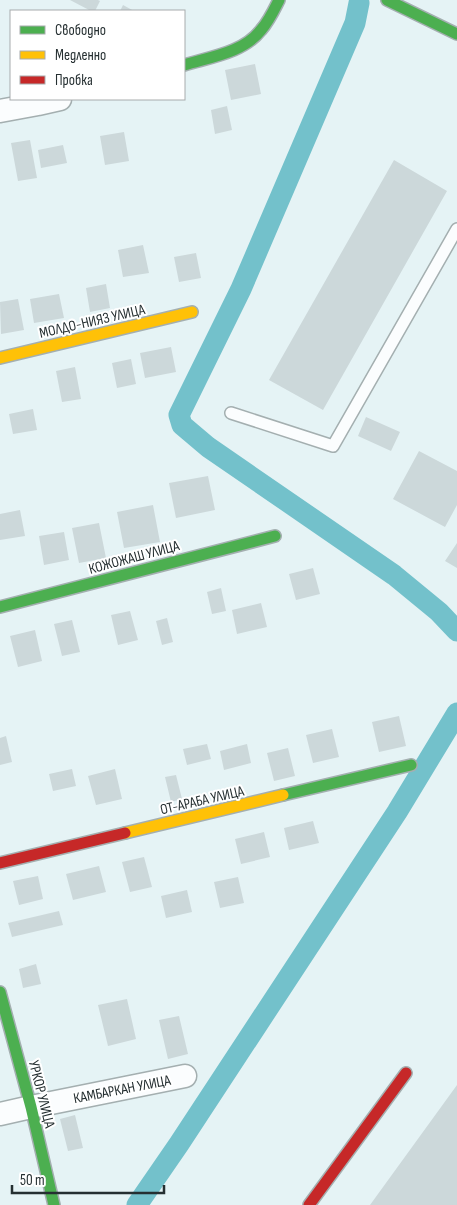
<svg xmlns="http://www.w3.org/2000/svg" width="457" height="1205" font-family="'Sofia Sans Condensed',sans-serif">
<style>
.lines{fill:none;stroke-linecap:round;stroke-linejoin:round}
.canal{stroke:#73c1cb;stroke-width:21}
.building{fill:#ccd8da}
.lane-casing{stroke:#a4afb0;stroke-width:14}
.street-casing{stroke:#a4afb0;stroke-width:25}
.fast-casing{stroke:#a4afb0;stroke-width:14}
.slow-casing{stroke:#a4afb0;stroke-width:14}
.jam-casing{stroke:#a4afb0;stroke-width:14}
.lane{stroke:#fbfdfe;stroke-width:11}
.street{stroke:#fbfdfe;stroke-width:22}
.fast{stroke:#4caf50;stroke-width:11}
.slow{stroke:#ffc107;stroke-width:11}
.jam{stroke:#c62828;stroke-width:11}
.labels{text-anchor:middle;stroke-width:4;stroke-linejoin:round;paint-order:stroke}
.street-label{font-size:15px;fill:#252f31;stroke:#fff}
</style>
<rect width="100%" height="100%" fill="#e5f3f5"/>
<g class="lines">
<path class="canal" d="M359,3L355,23L241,289L179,415L182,425L208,447L394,575L439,612L457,631
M137,1205L179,1144L397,812L457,713"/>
</g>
<path class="building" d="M70,0H98L100,1L95,11H91Z
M123,5L134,11H120Z
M255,64L261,94L231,100L225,70Z
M227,106L232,130L215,134L211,110Z
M124,132L129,161L105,165L100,136Z
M30,140L37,178L18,181L11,143Z
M63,145L67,163L41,168L38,150Z
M394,160L447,191L323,410L269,380Z
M143,245L149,273L123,277L118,250Z
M196,253L201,278L179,282L174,257Z
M106,284L110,308L90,312L86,288Z
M59,294L64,318L34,323L30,299Z
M18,299L24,330L1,334L0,302Z
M171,347L176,372L145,378L140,353Z
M131,359L136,384L117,388L112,363Z
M75,367L81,399L62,402L56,371Z
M33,409L37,430L13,434L9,414Z
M366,417L400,432L391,451L358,436Z
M419,451L457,471V505L445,527L393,499Z
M208,476L215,510L176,518L169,483Z
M153,505L160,542L124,548L117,512Z
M20,510L25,536L0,540V514Z
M99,523L106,558L79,563L72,528Z
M64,532L69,560L44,565L39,536Z
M457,543V568L445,561Z
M313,568L320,594L296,600L289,574Z
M221,588L226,611L212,614L207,592Z
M261,603L267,627L237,634L232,610Z
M130,611L138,640L118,645L111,615Z
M167,618L173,642L162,645L156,621Z
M72,620L80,652L62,656L54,624Z
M35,630L42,661L18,667L10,636Z
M399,716L406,746L379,752L372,722Z
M332,729L339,757L313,763L306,735Z
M6,736L12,762L0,765V738Z
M207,744L211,759L187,765L183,749Z
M247,744L251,763L224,770L220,751Z
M288,748L295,776L274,781L267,753Z
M72,769L76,786L53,791L49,774Z
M115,769L122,799L96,805L88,776Z
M176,775L182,799L171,802L165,777Z
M313,821L319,843L289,850L284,828Z
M264,832L270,857L241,864L235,839Z
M144,857L152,887L130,892L122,862Z
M99,866L106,892L73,900L66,874Z
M38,876L43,899L19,905L13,881Z
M238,877L244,903L220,908L214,882Z
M187,890L192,912L166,918L161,896Z
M59,911L63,925L12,937L8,923Z
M36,964L41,984L23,988L19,969Z
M127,999L136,1039L108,1046L98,1005Z
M179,1016L188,1054L168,1059L159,1020Z
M457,1085V1205H370Z
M75,1115L83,1148L68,1151L60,1119Z"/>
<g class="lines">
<defs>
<path id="lane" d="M231,413L333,446L457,229"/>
<path id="street" d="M0,111L38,104L60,99
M0,1114L31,1107L185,1076"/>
<path id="fast" d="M387,0L457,34
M184,65C210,57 243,53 261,30C269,21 274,10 279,0
M0,607L275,536
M283,795L411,765
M0,992L31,1107L54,1205"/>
<path id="slow" d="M0,358L192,312
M125,833L283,795"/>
<path id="jam" d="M0,863L125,833
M309,1205L406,1073"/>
</defs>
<use href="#lane" class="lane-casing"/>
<use href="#street" class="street-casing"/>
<use href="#fast" class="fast-casing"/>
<use href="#slow" class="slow-casing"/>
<use href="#jam" class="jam-casing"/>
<use href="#lane" class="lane"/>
<use href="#street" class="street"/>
<use href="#fast" class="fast"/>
<use href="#slow" class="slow"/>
<use href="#jam" class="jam"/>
</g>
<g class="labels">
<g class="street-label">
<text transform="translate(92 321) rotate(-13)" y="5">МОЛДО-НИЯЗ УЛИЦА</text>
<text transform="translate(134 557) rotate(-15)" y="5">КОЖОЖАШ УЛИЦА</text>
<text transform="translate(202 800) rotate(-13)" y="5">ОТ-АРАБА УЛИЦА</text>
<text transform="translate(122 1089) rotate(-11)" y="5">КАМБАРКАН УЛИЦА</text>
<text transform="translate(42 1094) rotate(76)" y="5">УРКОР УЛИЦА</text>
</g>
</g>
<rect x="10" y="10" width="175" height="90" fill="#ffffff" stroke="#a8acad"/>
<rect x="20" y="26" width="25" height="8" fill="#4caf50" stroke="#a8acad"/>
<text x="55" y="35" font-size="15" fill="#252f31">Свободно</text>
<rect x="20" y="51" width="25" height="8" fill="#ffc107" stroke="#a8acad"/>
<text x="55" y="60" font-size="15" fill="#252f31">Медленно</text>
<rect x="20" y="76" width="25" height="8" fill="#c62828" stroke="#a8acad"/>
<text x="55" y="85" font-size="15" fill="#252f31">Пробка</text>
<path d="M12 1185v8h152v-8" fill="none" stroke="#252f31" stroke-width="2.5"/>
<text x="20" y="1185" font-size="15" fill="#252f31" stroke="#ffffff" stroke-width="4" paint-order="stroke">50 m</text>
</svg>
